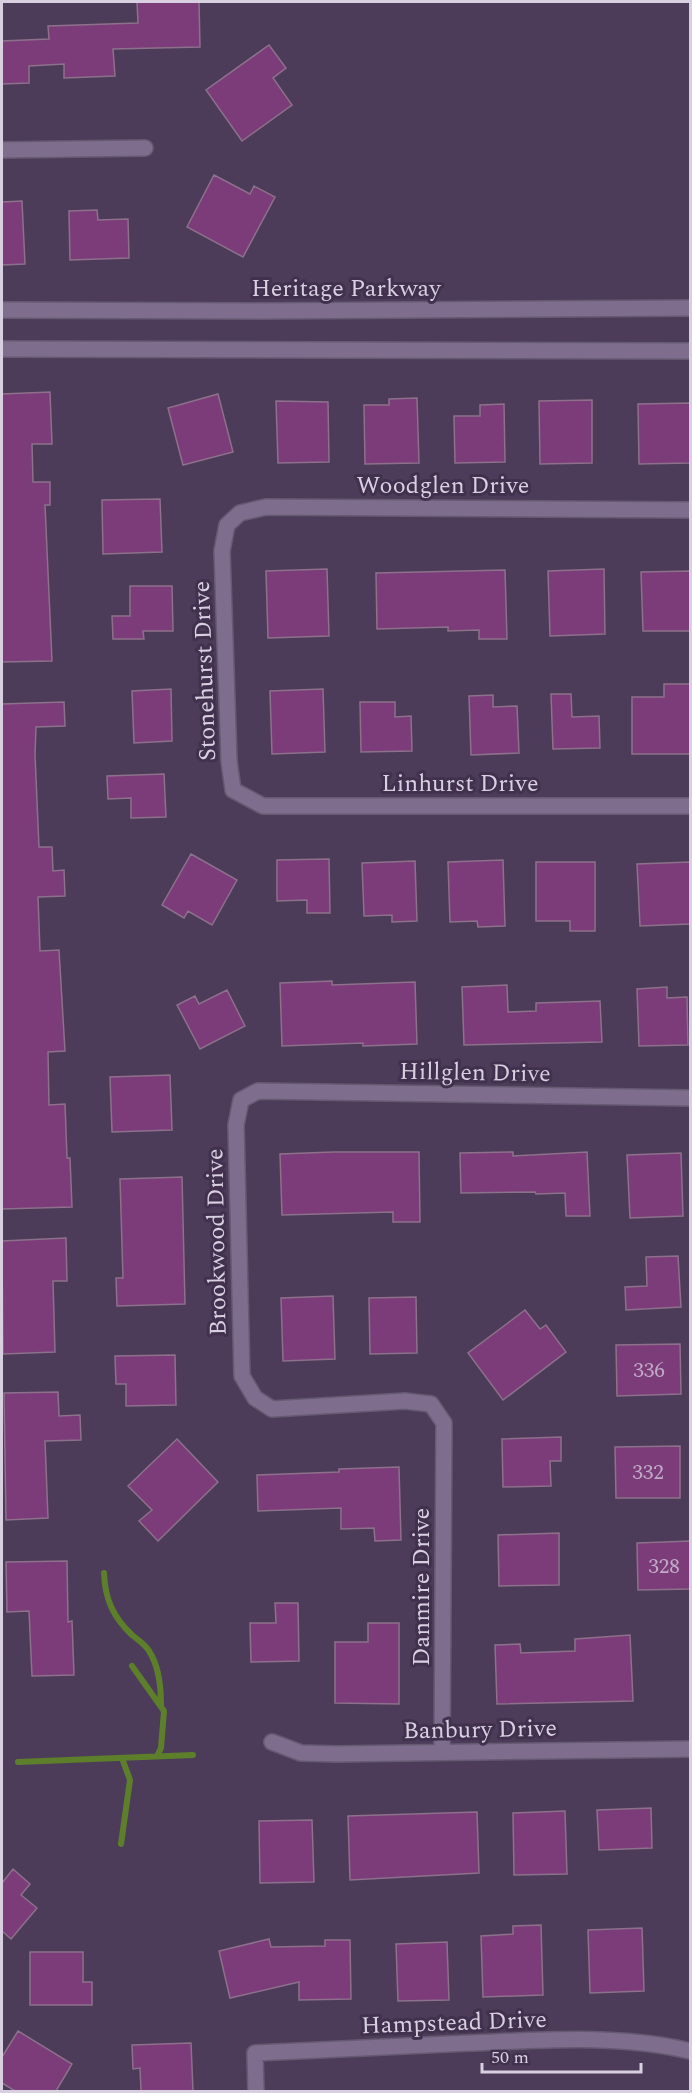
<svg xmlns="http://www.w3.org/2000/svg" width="692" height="2093" font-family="Spectral,serif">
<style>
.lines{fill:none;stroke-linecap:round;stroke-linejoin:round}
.stream{stroke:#5d7f2b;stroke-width:6}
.building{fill:#7b3c79;stroke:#8d708b;stroke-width:1.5}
.street-casing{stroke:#665972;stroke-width:18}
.secondary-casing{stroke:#665972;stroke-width:18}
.street{stroke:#7e6d8d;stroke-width:15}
.secondary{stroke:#7e6d8d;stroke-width:15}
.labels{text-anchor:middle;stroke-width:6;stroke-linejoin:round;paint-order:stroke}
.number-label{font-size:21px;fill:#c1aac7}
.street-label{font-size:24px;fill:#d8cfe1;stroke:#41314e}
</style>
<rect width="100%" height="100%" fill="#4c3c59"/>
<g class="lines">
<path class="stream" d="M104,1573C105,1599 113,1617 132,1635C138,1640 145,1644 149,1651C159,1666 161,1688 161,1705
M132,1666L164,1711L161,1748L157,1756
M18,1762L193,1755
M121,1844L130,1780L122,1758"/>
</g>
<path class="building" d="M137,2H199L200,47L113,49L115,76L64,78V64L29,66V83L2,84V41L49,39L48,26L138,23Z
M269,45L286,68L273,78L292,105L242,141L206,90Z
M214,175L250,194L254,186L275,197L243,257L187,227Z
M22,201L25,264L2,265V202Z
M97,210L98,220L128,219L129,258L70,260L69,211Z
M50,392L52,444H32L33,482H50V505H45L52,661L2,662V394Z
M218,394L233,452L183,465L168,408Z
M417,398L419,463L365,464L364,405H389V399Z
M592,400V463L540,464L539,401Z
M276,401L328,402L329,462L278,463Z
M690,403V463L639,464L638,404Z
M504,404L505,462L455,463L454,416H480V405Z
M160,499L162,552L103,554L102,500Z
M327,569L329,636L268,638L266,571Z
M604,569L605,634L550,636L548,571Z
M505,570L507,639H479V630L448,631V627L377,629L376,573Z
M690,571V631H643L641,572Z
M130,586H172L173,631H143L144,639H113L112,616H130Z
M664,684H690V754H632V697H664Z
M171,689L172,741L134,743L132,691Z
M323,689L325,752L272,754L270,691Z
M551,694H571L572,717L599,716L600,748L553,749Z
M493,695V707L517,706L519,753L471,755L469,696Z
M64,702L65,726L36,727L35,755L39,847H52L53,871L64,870L65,896L38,897L40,951L59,950L65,1051L48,1052L49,1105L65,1104L67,1158H70L72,1207L2,1209V704Z
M360,702H395V717L411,716L412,751L361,752Z
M164,774L166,817L131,818V798L108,799L107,776Z
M191,854L237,880L212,925L188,911L184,918L162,905Z
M329,859L330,913H307V900L277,901V860Z
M503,860L505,926L478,927L477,921L450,922L448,862Z
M415,861L417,921L392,922V915L364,916L362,863Z
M536,862H595V931H570V921H536Z
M690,862V924L640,926L637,864Z
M332,981V985L415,982L417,1044L363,1046V1043L282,1046L280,983Z
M507,985L508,1012L536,1011V1003L600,1001L602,1042L464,1045L462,987Z
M667,987V998L687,997L688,1045L639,1046L637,989Z
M227,990L245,1026L200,1049L177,1005L195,996L199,1004Z
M170,1075L172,1130L112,1132L110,1077Z
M333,1152H419L420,1222H393V1212L282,1215L280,1154Z
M513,1152V1156L587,1152L590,1216H566L565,1193L536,1194L535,1192L461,1193L460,1153Z
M681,1153L683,1216L630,1218L627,1155Z
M182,1177L185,1304L117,1306L116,1278H123L120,1179Z
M66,1238L67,1281H53L55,1352L3,1354L2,1241Z
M678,1256L681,1307L626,1310L625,1287L647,1286L646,1257Z
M333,1296L335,1359L283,1361L281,1298Z
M416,1297L417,1353L370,1354L369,1298Z
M525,1310L540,1329L546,1325L566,1352L503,1400L468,1353Z
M680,1344L681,1394L617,1396L616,1345Z
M175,1355L176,1405L126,1406V1384H116L115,1356Z
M58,1392L59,1416L80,1415L81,1440L45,1441L48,1518L6,1520L4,1393Z
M561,1437V1461H550L551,1486L503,1487L502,1439Z
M177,1439L218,1482L158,1541L139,1521L152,1510L128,1486Z
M680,1446V1498H616L615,1447Z
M399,1467L401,1540L375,1541L374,1528L341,1529V1508L258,1511L257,1475L339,1472V1469Z
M559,1533V1585L499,1586L498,1535Z
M690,1541V1589L638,1590L637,1543Z
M67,1561L68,1622L72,1621L74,1675L32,1676L29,1611L7,1612L6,1562Z
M275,1603H298L299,1661L251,1662L250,1623H276Z
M368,1623H399V1704L335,1703V1642H368Z
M630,1635L633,1701L497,1704L495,1645L520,1644L521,1653L575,1651V1639Z
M651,1808L652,1848L599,1850L597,1810Z
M565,1811L567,1874L514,1875L513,1813Z
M477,1812L479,1873L350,1880L348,1816Z
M312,1820L314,1882L260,1883L259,1821Z
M13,1869L30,1884L21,1895L37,1908L11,1939L2,1931V1883Z
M541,1925L543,1995L483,1997L481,1936L513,1934V1926Z
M642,1928L644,1991L590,1993L588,1930Z
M269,1939L271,1947L325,1946V1940H350L351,1999L299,2000V1982L230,1998L219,1951Z
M447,1942L449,2000L398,2001L396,1944Z
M30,1952H83V1982H92V2005H30Z
M18,2031L72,2064L56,2091H15L2,2083V2057Z
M191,2043L193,2091H141L140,2068L133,2069L132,2045Z"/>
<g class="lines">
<defs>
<path id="street" d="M2,150L145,148
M690,510L266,507L240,513L227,525L222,551L229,761L233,790L263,806H690
M272,1742L301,1753L337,1754L690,1749
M442,1751L444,1423L431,1404L405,1401L272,1409L255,1398L242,1376L236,1125L241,1100L258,1091L690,1098
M256,2092L255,2053C327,2050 400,2046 473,2043C544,2040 620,2034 690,2051"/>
<path id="secondary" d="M2,310L265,311L690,308
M2,349L690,351"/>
</defs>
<use href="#street" class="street-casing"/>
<use href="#secondary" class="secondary-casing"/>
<use href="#street" class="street"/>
<use href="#secondary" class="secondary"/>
</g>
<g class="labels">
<g class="number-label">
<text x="649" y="1377">336</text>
<text x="648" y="1479">332</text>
<text x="664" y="1573">328</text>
</g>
<g class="street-label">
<text x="346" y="296">Heritage Parkway</text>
<text x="443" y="493">Woodglen Drive</text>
<text transform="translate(204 671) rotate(-92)" y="8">Stonehurst Drive</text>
<text x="460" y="791">Linhurst Drive</text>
<text transform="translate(475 1072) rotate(1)" y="8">Hillglen Drive</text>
<text transform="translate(216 1242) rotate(-91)" y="8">Brookwood Drive</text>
<text transform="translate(421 1587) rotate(-90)" y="8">Danmire Drive</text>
<text transform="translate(480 1729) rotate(-1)" y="8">Banbury Drive</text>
<text transform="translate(454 2022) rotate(-2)" y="8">Hampstead Drive</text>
</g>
</g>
<rect width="692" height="2093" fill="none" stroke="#d8cfe1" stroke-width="6"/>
<path d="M482 2063v9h159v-9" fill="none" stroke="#d8cfe1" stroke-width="3"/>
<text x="491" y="2063" font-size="18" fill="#d8cfe1" stroke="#41314e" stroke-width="4.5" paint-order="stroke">50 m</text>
</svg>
